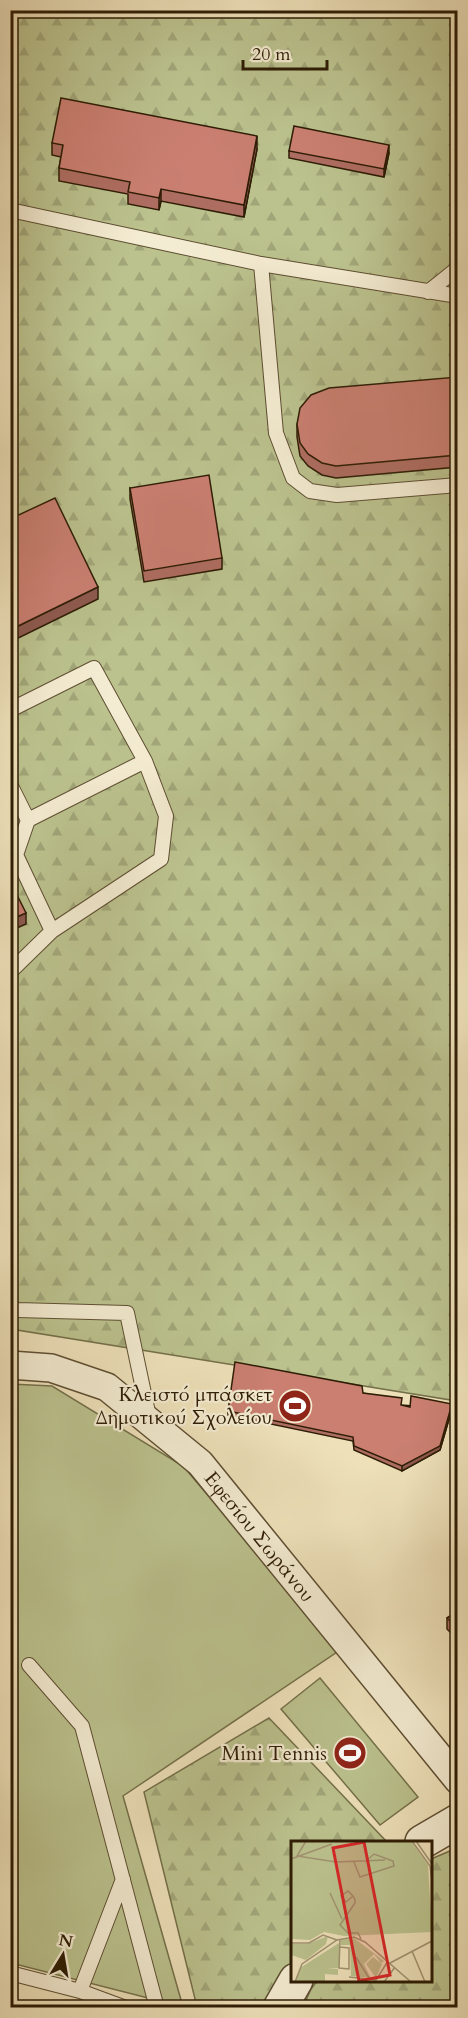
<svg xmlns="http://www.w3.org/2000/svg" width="468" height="2018" font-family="Cardo,serif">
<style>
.green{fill:#bbc28e;stroke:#74704a;stroke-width:1.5}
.forest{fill:url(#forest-firs);stroke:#74704a;stroke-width:1.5}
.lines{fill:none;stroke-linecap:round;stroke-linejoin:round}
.service-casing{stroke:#5e4e32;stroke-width:16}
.minor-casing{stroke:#5e4e32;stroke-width:30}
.tertiary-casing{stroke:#5e4e32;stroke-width:36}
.service{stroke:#f4ecd2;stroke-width:14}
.minor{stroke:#f4ecd2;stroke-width:27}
.tertiary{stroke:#f4ecd2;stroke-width:33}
.wall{fill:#ae6d61;stroke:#2e1d05;stroke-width:1.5}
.shaded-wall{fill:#8d594f;stroke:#2e1d05;stroke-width:1.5}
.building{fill:#ca7f71;stroke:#2e1d05;stroke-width:1.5}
.labels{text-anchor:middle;stroke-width:4.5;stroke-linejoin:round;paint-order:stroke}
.poi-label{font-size:20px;fill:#2e1d05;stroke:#f4ecd2;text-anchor:end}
.street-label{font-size:20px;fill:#2e1d05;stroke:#f4ecd2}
.inset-road{fill:none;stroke:#a19372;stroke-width:1.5}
.view{fill:#d62828;fill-opacity:0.15;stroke:#d62828;stroke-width:3}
.inset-edge{fill:none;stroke:#2e1d05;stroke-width:3}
</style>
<defs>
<pattern id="forest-firs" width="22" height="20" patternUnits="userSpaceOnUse" patternTransform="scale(1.5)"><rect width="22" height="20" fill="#bbc28e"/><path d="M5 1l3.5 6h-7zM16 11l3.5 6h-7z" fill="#a1a679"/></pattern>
</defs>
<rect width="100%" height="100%" fill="#eee1ba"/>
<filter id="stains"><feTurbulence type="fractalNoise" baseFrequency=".00333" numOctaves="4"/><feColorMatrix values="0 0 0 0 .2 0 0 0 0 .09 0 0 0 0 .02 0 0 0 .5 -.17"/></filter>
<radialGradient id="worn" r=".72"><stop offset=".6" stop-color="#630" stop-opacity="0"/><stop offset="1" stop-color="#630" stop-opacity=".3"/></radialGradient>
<path class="green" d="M10,1384L52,1386L183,1466L340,1650L123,1796L183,2007L11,1963Z
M320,1678L418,1797L380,1825L281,1709Z"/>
<path class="forest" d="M10,11H457V1401L11,1329Z
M269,1718L387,1842H292V1979L272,2007H197L144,1792Z
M457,1848V1997L446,2007H303L311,1989L317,1981L430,1980L431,1859Z"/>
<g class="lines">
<defs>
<path id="service" d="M10,210L261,264L458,296
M261,264L276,433L293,478L310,491L337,495L458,485
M428,292L458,268
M10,710L94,668L145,761L166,816L161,859L52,931L10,972
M10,784L28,820L145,761
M28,820L16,855L52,931
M10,1306L17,1310L127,1313L149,1417
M29,1665L82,1726L157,2008
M10,1973L80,1991L126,2008
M80,1991L123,1879"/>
<g id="minor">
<path id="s1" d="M10,1365L51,1368L107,1387L200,1463L458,1780"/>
</g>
<path id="tertiary" d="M422,1842L458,1821
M280,2008L296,1980"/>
</defs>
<use href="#service" class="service-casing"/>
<use href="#minor" class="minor-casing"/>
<use href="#tertiary" class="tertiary-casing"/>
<use href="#service" class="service"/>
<use href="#minor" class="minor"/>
<use href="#tertiary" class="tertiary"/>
</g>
<path class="wall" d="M52,143L257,149L244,217L161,201L159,210L128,204V194L59,181V168L61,157L52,155Z
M289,151L389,153L384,177L289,158Z
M458,377V467L336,478L322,475L308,466L300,456L297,437V424Z
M130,488L222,558V569L144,582L130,499Z
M363,1393L401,1405L452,1409L440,1450L402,1471L354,1450L353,1441L228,1415V1411Z
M458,1599V1640L447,1629V1618L452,1615V1604Z"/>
<path class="shaded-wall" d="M257,136V149L244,217V205Z
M389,145V153L384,177V169Z
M161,189V201L159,210V198Z
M98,587V599L10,642V630Z
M26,913V924L10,931V920Z
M452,1404V1409L440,1450L402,1471V1466Z"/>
<path class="building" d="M61,98L257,136L244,205L161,189L159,198L128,192L130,182L59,168L63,145L52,143Z
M294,126L389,145L384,169L289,151Z
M458,377V455L336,466L322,463L308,454L300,443L297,424L300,408L311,395L329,388Z
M209,475L222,558L144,571L130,488Z
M55,498L98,587L10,630V519Z
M10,881L26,913L10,920Z
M235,1362L362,1386L363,1393L402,1398L401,1405L410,1407L411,1396L452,1404L440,1446L402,1466L354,1446L353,1437L228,1411Z
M458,1599V1629L447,1618L457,1612L452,1604Z"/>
<defs>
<symbol id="stadium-disc" viewBox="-11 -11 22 22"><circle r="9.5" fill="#8f2418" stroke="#f4ecd2"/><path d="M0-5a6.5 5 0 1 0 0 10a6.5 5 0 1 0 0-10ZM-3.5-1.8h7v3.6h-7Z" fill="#fff"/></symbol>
</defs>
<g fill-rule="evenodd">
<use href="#stadium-disc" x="276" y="1387" width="38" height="38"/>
<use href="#stadium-disc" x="331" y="1734" width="38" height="38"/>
</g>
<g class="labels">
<g class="poi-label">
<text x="272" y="1401">Κλειστό μπάσκετ<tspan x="272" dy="23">Δημοτικού Σχολείου</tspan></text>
<text x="327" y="1760">Mini Tennis</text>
</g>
<g class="street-label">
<text dy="7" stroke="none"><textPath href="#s1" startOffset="315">Εφεσίου Σωράνου</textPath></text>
</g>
</g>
<g transform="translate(291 1841)">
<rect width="141" height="141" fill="#eee1ba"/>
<path d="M63,97L93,120L90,122L83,113L73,123L80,137L60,135L59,104H50V99ZM48,102V127H36L47,128V134L34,133V141H4L9,127Z" fill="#bbc28e"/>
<path d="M0,0H120L137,24L141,91L53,95L33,91L19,99L0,98ZM37,95L35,103L15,119L0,114V103H16ZM82,116L91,123L85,137L75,123Z" fill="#bbc28e"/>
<path class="inset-road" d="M15,0L6,15L45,21L94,19M121,0L139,25L141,40M125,0L141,23M0,18L41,3M63,21L69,36L103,25L102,20L83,13L74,21M39,52L51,78M62,55L55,61L50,55L57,50L62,55L64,59V62L49,84L57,92H67L70,98M0,102H18L32,94L46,99M49,106L58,107V128L48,127L49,99M121,110L134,141M65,116L78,137M99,122L141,100M58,136L85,139M85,139L97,120M4,141L11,123L46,99L63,96L74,101L120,141M93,141L104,126"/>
<path class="view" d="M73,1L99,134L68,140L42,7Z"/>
<rect width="141" height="141" class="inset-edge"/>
</g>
<rect width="468" height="2018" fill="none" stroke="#eee1ba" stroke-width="36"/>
<rect x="12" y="12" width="444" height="1994" fill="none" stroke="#2e1d05" stroke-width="3"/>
<rect x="18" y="18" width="432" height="1982" fill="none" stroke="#2e1d05" stroke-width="1.5"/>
<g transform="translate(63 1955) rotate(11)" stroke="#f4ecd2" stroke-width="4.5" paint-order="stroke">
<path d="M0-4.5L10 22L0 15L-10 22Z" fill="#2e1d05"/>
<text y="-9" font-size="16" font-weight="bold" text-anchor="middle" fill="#2e1d05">N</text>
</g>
<path d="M243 60v9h84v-9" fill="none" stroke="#2e1d05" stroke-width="3"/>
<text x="252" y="60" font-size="18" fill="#2e1d05" stroke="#f4ecd2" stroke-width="4.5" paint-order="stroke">20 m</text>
<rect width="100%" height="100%" filter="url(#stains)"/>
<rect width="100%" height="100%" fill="url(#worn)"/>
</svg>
